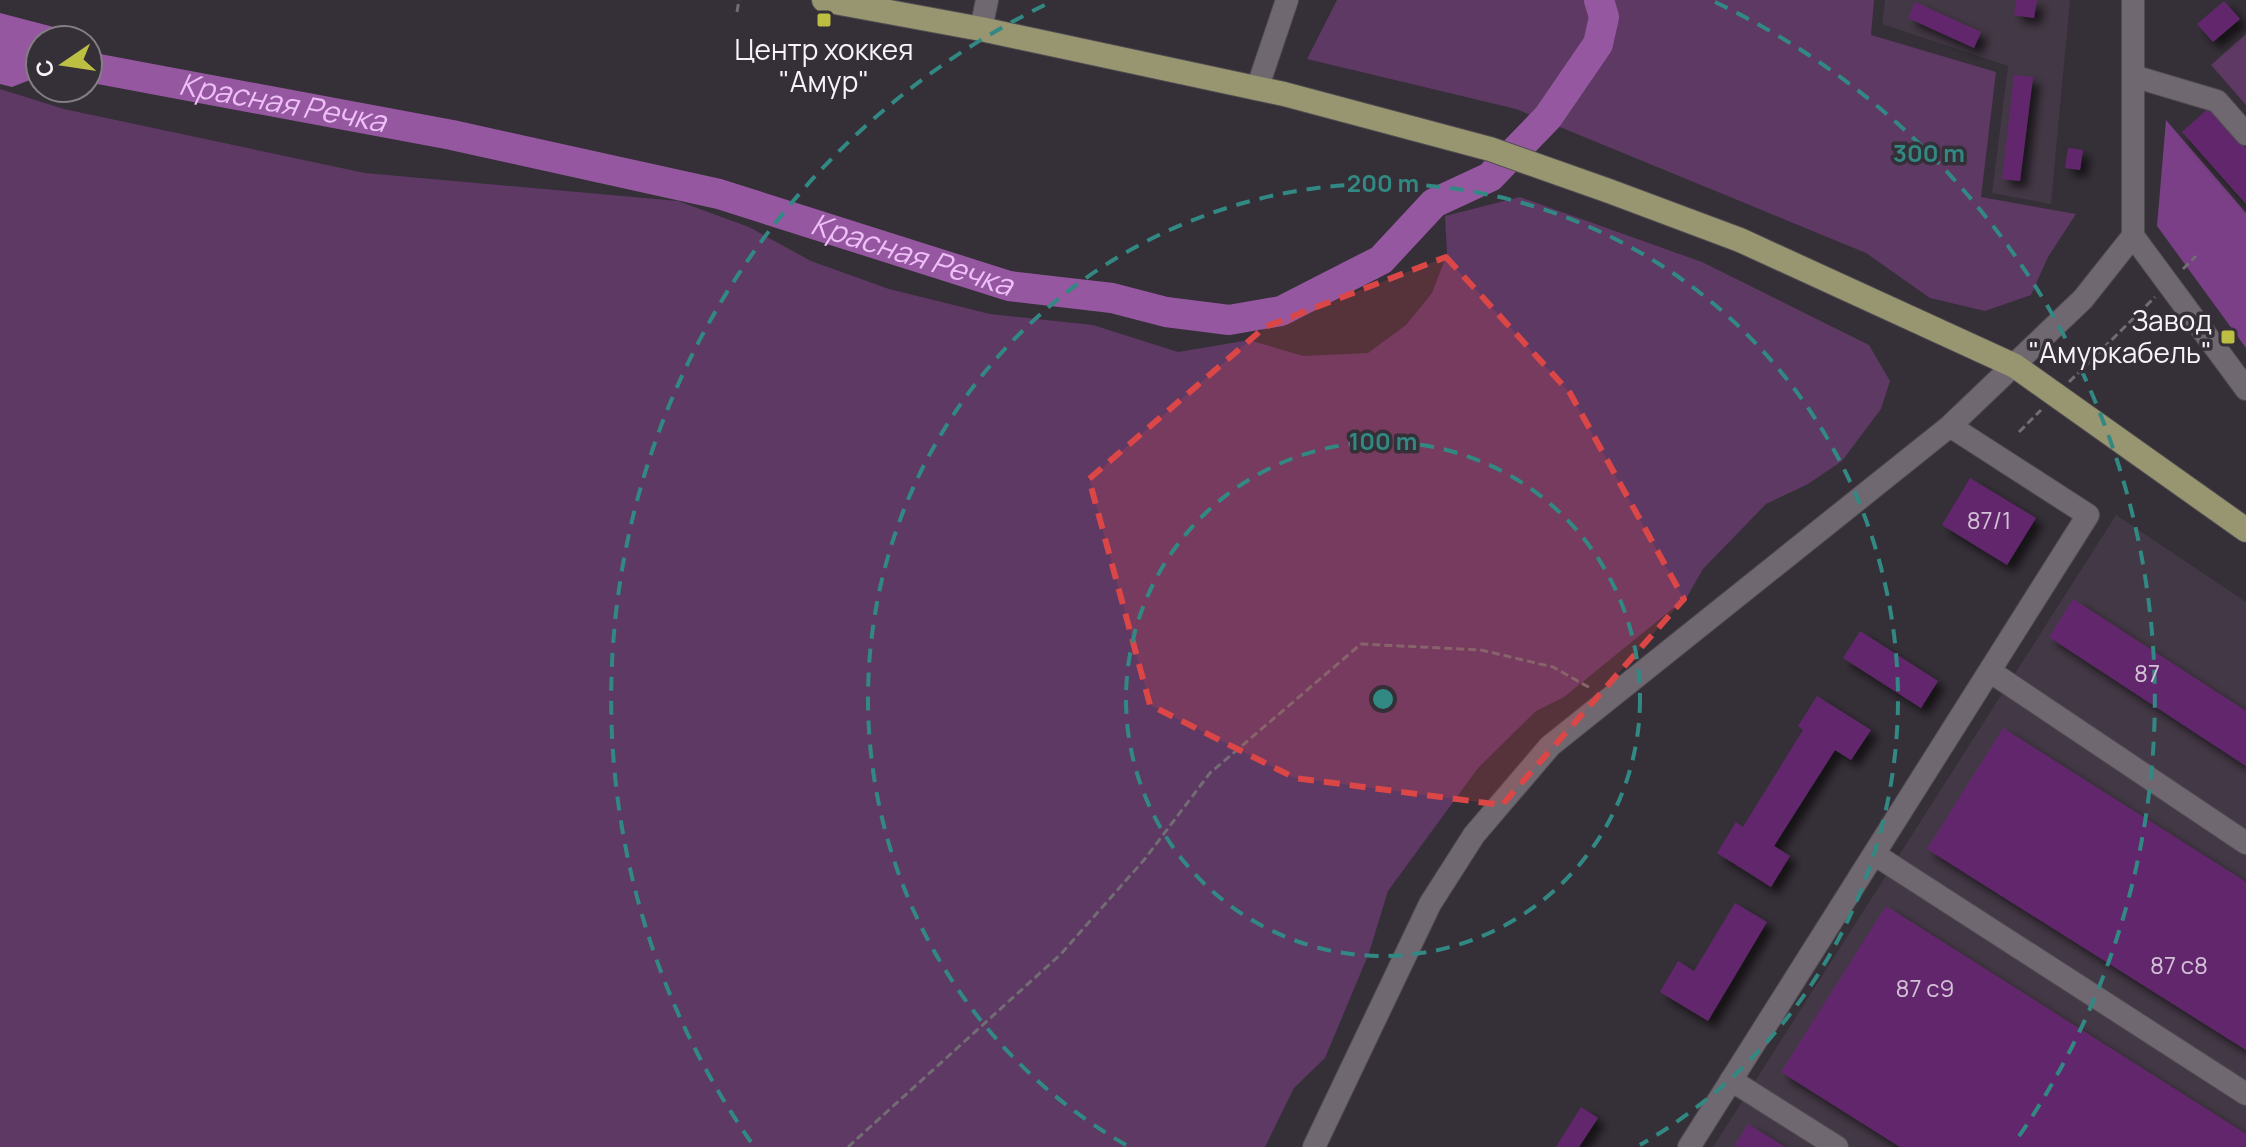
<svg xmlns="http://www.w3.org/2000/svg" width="2246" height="1147" font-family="Manrope,sans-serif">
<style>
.built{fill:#433845}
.green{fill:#5d3964}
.forest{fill:#7a3f86}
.water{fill:#9558a0}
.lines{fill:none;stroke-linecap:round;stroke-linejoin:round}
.river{stroke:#9558a0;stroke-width:30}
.building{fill:#62286d;filter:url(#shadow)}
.minor-casing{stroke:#514c52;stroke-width:24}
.major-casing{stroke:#514c52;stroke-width:26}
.path{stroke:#726c73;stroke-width:3;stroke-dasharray:8 4;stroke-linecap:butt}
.minor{stroke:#6f6871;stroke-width:22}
.major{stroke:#979670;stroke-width:24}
.marked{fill:#db4647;fill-opacity:0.2;stroke:#db4647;stroke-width:6;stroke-dasharray:16 10;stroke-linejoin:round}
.ring{fill:none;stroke:#328983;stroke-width:4;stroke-dasharray:14 10}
.poi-dot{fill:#bdbf43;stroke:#352f37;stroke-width:3}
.labels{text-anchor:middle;stroke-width:7;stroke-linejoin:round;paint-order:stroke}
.number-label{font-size:24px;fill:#d2c0d5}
.poi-label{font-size:28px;fill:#f7f3f8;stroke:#352f37}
.water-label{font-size:30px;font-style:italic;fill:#efbff8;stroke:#352f37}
.centre{fill:#328983;stroke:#352f37;stroke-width:4}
.ring-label{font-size:24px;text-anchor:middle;font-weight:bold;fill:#328983;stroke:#352f37;stroke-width:7;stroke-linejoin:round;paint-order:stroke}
</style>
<defs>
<filter id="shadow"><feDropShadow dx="7" dy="7" stdDeviation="4" flood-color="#0009"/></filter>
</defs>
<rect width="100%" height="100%" fill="#352f37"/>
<path class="built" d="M1885,0H2070L2051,204L1992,193L2008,66L1882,24Z
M2116,515L2246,602V1147H1713Z"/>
<path class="green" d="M1337,0H1874L1871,35L1996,72L1981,197L2076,214L2048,257L2031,295L1985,311L1930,298L1866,253L1516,109L1307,59Z
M2246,34V105L2211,65Z
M0,89L64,109L365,173L678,201L749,227L811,261L889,289L990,314L1093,325L1178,352L1249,340L1303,356L1368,353L1406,325L1432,293L1447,254L1445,216L1520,197L1702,262L1869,345L1890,381L1881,409L1842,461L1808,484L1766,504L1703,569L1687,597L1564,697L1536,711L1478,768L1388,891L1369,953L1325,1058L1294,1088L1265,1147H0Z"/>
<path class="forest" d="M2166,120L2246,213V348L2157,226Z"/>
<path class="water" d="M0,13L88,36L84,40H40V76L12,87L0,84Z"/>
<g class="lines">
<path class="river" id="s1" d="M88,67L452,135L719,194L1009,286L1112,298L1166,312L1229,320L1281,311L1381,260L1434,203L1490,177L1548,117L1598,44L1604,17L1599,0"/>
</g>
<path class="building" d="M2016,0H2037L2034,18L2014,15Z
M2224,1L2240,19L2213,42L2197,24Z
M1915,2L1981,32L1974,48L1908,18Z
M2014,75L2033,77L2020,181L2002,179Z
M2210,107L2246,148V204L2182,132Z
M2068,148L2083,150L2080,170L2065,168Z
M1970,478L2036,518L2007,565L1942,525Z
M2073,599L2246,711V766L2049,637Z
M1860,631L1938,681L1921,708L1843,658Z
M1817,696L1871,730L1851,760L1835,750L1774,846L1790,856L1771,887L1717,853L1736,822L1743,827L1803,730L1798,726Z
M2003,728L2246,882V1050L1927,849Z
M1735,903L1767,922L1708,1021L1660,992L1678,961L1694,971Z
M1886,906L2246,1134V1147H1900L1781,1072Z
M1581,1107L1598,1118L1579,1147H1556Z
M1748,1124L1785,1147H1734Z"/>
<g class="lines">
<defs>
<path id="minor" d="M981,29L987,0
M2133,76L2217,101L2246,134
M1257,89L1287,0
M2133,236L2246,389
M1991,672L2246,843
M1874,854L2246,1094
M1731,1080L1837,1147
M1314,1147L1430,904L1474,835L1550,746L1950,426L2083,299L2133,236V0
M1689,1147L2088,515L1950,426"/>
<path id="major" d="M824,0L981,29L1284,94L1490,149L1609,191L1740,240L2015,366L2246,530"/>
</defs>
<use href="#minor" class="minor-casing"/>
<use href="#major" class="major-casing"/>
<path class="path" d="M737,12L739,0
M2183,269L2196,256
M2069,382L2155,297
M2019,432L2041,410
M848,1147L1061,954L1144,860L1210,773L1361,644L1481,650L1553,667L1592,689"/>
<use href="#minor" class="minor"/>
<use href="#major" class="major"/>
</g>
<path class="marked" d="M1446,257L1570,393L1684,599L1502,805L1295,778L1150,705L1089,479L1265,327Z"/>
<g class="ring">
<circle cx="1383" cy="699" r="257"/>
<path d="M1126 1145A515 515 0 1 1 1640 1145"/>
<path d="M751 1142A772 772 0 0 1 1051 2M1715 2A772 772 0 0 1 2015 1142"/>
</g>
<g class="poi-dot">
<rect x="816" y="12" width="16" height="16" rx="4"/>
<rect x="2220" y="329" width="16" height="16" rx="4"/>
</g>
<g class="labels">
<g class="number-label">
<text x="1989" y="529">87/1</text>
<text x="2147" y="682">87</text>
<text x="2179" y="974">87 с8</text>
<text x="1925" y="997">87 с9</text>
</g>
<g class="poi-label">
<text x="824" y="60">Центр хоккея<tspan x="824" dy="32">"Амур"</tspan></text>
<text x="2212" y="331" text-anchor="end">Завод<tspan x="2212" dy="32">"Амуркабель"</tspan></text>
</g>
<g class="water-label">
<text dy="10" stroke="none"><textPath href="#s1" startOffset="198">Красная Речка</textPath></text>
<text dy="10" stroke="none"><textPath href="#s1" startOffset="846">Красная Речка</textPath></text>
</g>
</g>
<circle cx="1383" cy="699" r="12" class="centre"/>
<g class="ring-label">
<text x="1929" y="162">300 m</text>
<text x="1383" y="192">200 m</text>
<text x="1383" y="450">100 m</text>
</g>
<g transform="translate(64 64) rotate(257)"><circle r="38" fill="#352f37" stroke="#837d84" stroke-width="2"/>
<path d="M0-6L14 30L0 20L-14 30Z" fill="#bdbf43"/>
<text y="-12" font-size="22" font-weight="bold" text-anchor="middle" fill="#f7f3f8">С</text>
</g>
</svg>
